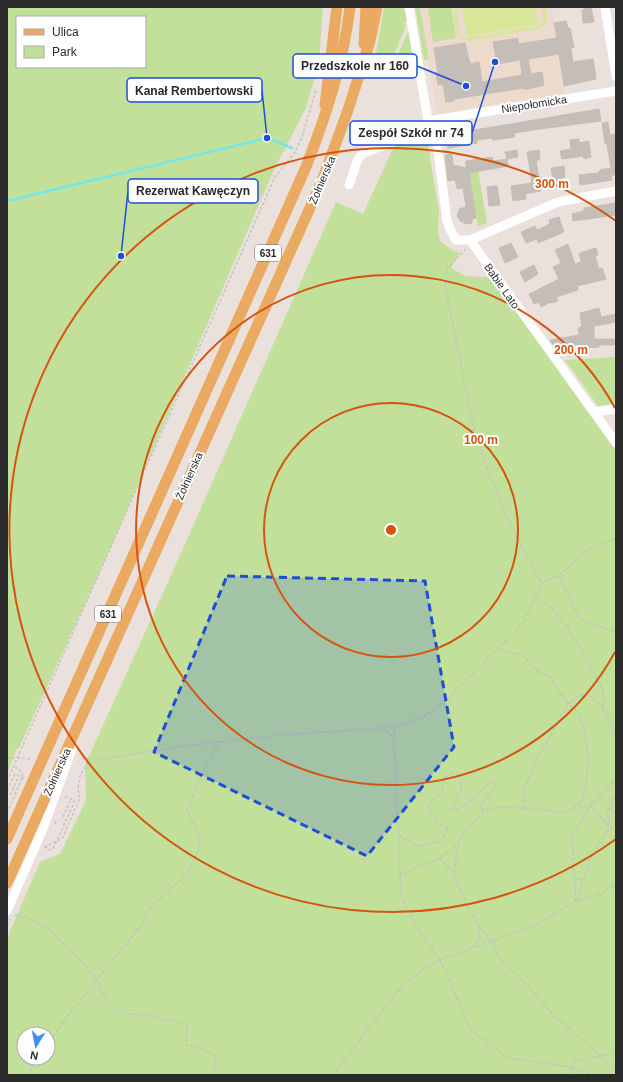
<svg xmlns="http://www.w3.org/2000/svg" width="623" height="1082" font-family="Helvetica,sans-serif">
<style>
.education{fill:#ecdacc}
.green{fill:#c3e09a;fill-rule:evenodd}
.pitch{fill:#d8e797}
.lines{fill:none;stroke-linecap:round;stroke-linejoin:round}
.stream{stroke:#73e6ea;stroke-width:2.5}
.building{fill:#c4bdb8;stroke:#c7bdb6}
.path{stroke:#c3c3c3;stroke-width:1.5;stroke-dasharray:3 2;stroke-linecap:butt}
.minor{stroke:#fff;stroke-width:9}
.major{stroke:#ebaa61;stroke-width:11}
.marked{fill:#1d4ed8;fill-opacity:0.2;stroke:#1d4ed8;stroke-width:3;stroke-dasharray:8 5;stroke-linejoin:round}
.ring{fill:none;stroke:#d5540f;stroke-width:2}
.labels{text-anchor:middle;stroke-width:4;stroke-linejoin:round;paint-order:stroke}
.shield{fill:#fff;stroke:#6a6a6a;stroke-width:1}
.shield-label{font-size:10px;font-weight:bold;fill:#2a2a2a}
.street-label{font-size:11px;fill:#2a2a2a;stroke:#fff}
.centre{fill:#d5540f;stroke:#fff;stroke-width:2}
.ring-label{font-size:12px;text-anchor:middle;font-weight:bold;fill:#d5540f;stroke:#fff;stroke-width:4;stroke-linejoin:round;paint-order:stroke}
.leader{fill:none;stroke:#1d4ed8;stroke-width:1.5}
.callout-dot{fill:#1d4ed8;stroke:#fff;stroke-width:1.5}
.callout{fill:#fff;stroke:#1d4ed8;stroke-width:1.5}
.callout-label{font-size:12px;text-anchor:middle;font-weight:bold;fill:#2a2a2a}
</style>
<rect width="100%" height="100%" fill="#ebe1dc"/>
<path class="education" d="M420,7H552L566,93L437,114Z"/>
<path class="green" d="M7,7H323L319,63L306,108L273,172L111,547L19,748H17L7,774ZM17,17H145V67H17Z
M384,7H402L406,11L409,21L405,22V28L392,60L375,59Z
M415,7H420L429,60H424Z
M428,7H451L456,38L433,42Z
M410,28L415,61L395,60Z
M427,139L439,212L438,231L440,241L450,249L460,253L451,268L466,276L487,277L497,286L616,447V1075H7V938L40,862L60,854L86,800L85,765L186,542L336,202L363,214L394,146ZM24,1034H48V1058H24Z
M478,170L487,223L478,227L469,172Z
M616,357V403L598,406L565,360Z"/>
<path class="pitch" d="M457,7H462L459,9L457,15L460,34L466,38L539,26L544,22L542,7H545L547,19L545,26L539,29L466,41C455,38 452,16 457,7Z
M473,7H535L538,24L467,36L462,9Z"/>
<g class="lines">
<path class="stream" d="M7,201L267,138L292,148"/>
</g>
<path class="building" d="M585,7H591L594,22L583,23L582,10L585,9Z
M566,21L568,28H570L574,47L571,48L573,62L593,59L596,79L564,86L559,54L528,59L531,74L542,72L544,85L525,90L524,88L454,99V101L446,102L443,84L438,85L436,73H438L434,48L465,43L470,64L479,62L482,82L522,75L520,60L497,64L493,42L518,38V44L557,38L554,23Z
M599,109L601,121L540,129L514,133L515,137L493,140L492,138L477,140V143L448,148L445,127L451,132H463Z
M608,122L610,135L616,134V175H612L607,144H605L602,123Z
M579,139V143L589,141L591,157L584,159L583,156L562,159L560,151L571,149L570,140Z
M517,150L518,157L507,159L508,166L469,173L476,218L472,219V223L464,224V221L461,222L457,216L459,209L466,207L463,188L457,189L455,180L448,181L445,155L452,154L453,165L466,168V161L492,157L493,161L507,159L505,152Z
M539,150L540,160H536L541,191L525,194L526,199L513,201L511,186L532,183L527,152Z
M564,166L565,177L559,179L560,184H554L551,168Z
M610,168L612,180L580,185L579,175L598,173L600,170Z
M494,186H497L500,205L489,206L487,187Z
M616,203V215L573,221L572,214L584,211V208Z
M559,217L564,232L538,243L537,239L526,243L521,232L535,226L537,230L550,224L549,220Z
M511,243L518,257L505,263L499,248Z
M568,244L575,264L581,262L579,253L596,248L598,255L595,256L599,269L602,268L606,279L577,286L578,290L556,297L558,301L552,303L551,302L541,307L539,302L534,304L529,294L559,279L553,267L561,263L555,250Z
M534,265L538,274L525,282L520,272Z
M599,308L601,317L616,314V322L594,326V339H615V345H599V347L583,348V345L554,346L550,340L579,335L578,328L582,326L580,313Z"/>
<g class="lines">
<path class="path" d="M466,249L447,268L445,285L475,435L507,519L541,582
M559,576L580,619L616,632
M537,596L553,610L565,623L588,662L603,691V708L616,737
M498,651L521,654L535,669L551,678L568,704L578,712L585,733L588,759L586,787L583,799L575,807L590,806L616,833
M395,727L394,738L401,896L416,926L440,960L471,1030L505,1056L514,1059L571,1067L575,1060C589,1059 602,1055 616,1053
M382,728L394,738
M7,757L31,759
M82,758L103,759L176,747L281,735L370,729L395,726L423,717L443,703L524,622L542,583L559,575L587,551L616,538
M7,781L275,177L294,154L302,137L316,90
M7,790L15,774L24,778
M10,795L18,778
M525,808L523,793L536,760L568,704L579,696L590,695L603,708
M608,809L616,814
M7,813L23,776L19,769L14,767
M63,817L70,801
M55,824L56,820
M399,836L417,846L441,841L448,828L436,823L428,806L442,791L446,774L459,773C465,790 460,794 451,808L458,809L468,803L490,782L496,786L481,805L484,811
M458,845L462,835L484,811L499,807H512L563,812L575,807
M46,846L48,850L53,849L74,803V800L64,796
M44,847L62,839L80,798L78,788L80,776L90,759
M440,858L454,874
M400,875L440,858L458,845L454,874L467,906L479,927L492,941L499,957L537,995L551,1013L616,1069
M575,880H583
M577,900C585,873 592,849 611,827L607,814L616,794
M576,901L572,838L590,806L616,779
M15,915L31,919L46,927L82,962L97,981L107,1001L124,1014H141L187,1024L186,1044L214,1054L216,1060L212,1075
M7,925L10,919
M474,948L479,939V927
M48,1045L63,1022L142,924L152,906L187,874L198,852L200,838L187,810L199,780L219,742
M27,1075L39,1058
M333,1075L401,987L423,969L440,960L536,925L576,901L599,895L616,884
M572,1075L571,1067L596,1075"/>
<path class="minor" d="M605,7L616,76
M434,120L447,221L450,229L456,240H470L558,202L616,191
M428,121L616,91
M349,185L358,159L363,153L418,133L428,121L409,7
M470,240L616,443
M594,412L616,409
M7,911L42,831L73,747"/>
<path class="major" d="M364,44L366,7
M325,105L337,7
M7,839L306,167C327,113 343,64 350,7
M7,883L322,181L348,110L370,41L377,7"/>
</g>
<path class="marked" d="M227,576L425,581L454,747L367,856L154,752Z"/>
<g class="ring">
<circle cx="391" cy="530" r="127"/>
<path d="M615 652A255 255 0 1 1 615 408"/>
<path d="M616 839A382 382 0 1 1 616 221"/>
</g>
<g class="labels">
<g class="shield">
<rect x="255" y="245" width="26" height="16" rx="3"/>
<rect x="95" y="606" width="26" height="16" rx="3"/>
</g>
<g class="shield-label">
<text x="268" y="257">631</text>
<text x="108" y="618">631</text>
</g>
<g class="street-label">
<text transform="translate(534 104) rotate(-9)" y="4">Niepołomicka</text>
<text transform="translate(322 180) rotate(-67)" y="4">Żołnierska</text>
<text transform="translate(502 286) rotate(55)" y="4">Babie Lato</text>
<text transform="translate(189 476) rotate(-66)" y="4">Żołnierska</text>
<text transform="translate(57 772) rotate(-66)" y="4">Żołnierska</text>
</g>
</g>
<circle cx="391" cy="530" r="6" class="centre"/>
<g class="ring-label">
<text x="552" y="188">300 m</text>
<text x="571" y="354">200 m</text>
<text x="481" y="444">100 m</text>
</g>
<path class="leader" d="M466 86L417 66M267 138L262 90M495 62L472 133M121 256L128 191"/>
<g class="callout-dot">
<circle cx="466" cy="86" r="4"/>
<circle cx="267" cy="138" r="4"/>
<circle cx="495" cy="62" r="4"/>
<circle cx="121" cy="256" r="4"/>
</g>
<g class="callout">
<rect x="293" y="54" width="124" height="24" rx="4"/>
<rect x="127" y="78" width="135" height="24" rx="4"/>
<rect x="350" y="121" width="122" height="24" rx="4"/>
<rect x="128" y="179" width="130" height="24" rx="4"/>
</g>
<g class="callout-label">
<text x="355" y="70">Przedszkole nr 160</text>
<text x="194" y="95">Kanał Rembertowski</text>
<text x="411" y="137">Zespół Szkół nr 74</text>
<text x="193" y="195">Rezerwat Kawęczyn</text>
</g>
<rect width="623" height="1082" fill="none" stroke="#2a2a2a" stroke-width="16"/>
<rect x="16" y="16" width="130" height="52" fill="#ffffff" stroke="#aaaaaa"/>
<rect x="24" y="29" width="20" height="6" fill="#ebaa61" stroke="#aaaaaa"/>
<text x="52" y="36" font-size="12" fill="#2a2a2a">Ulica</text>
<rect x="24" y="46" width="20" height="12" fill="#c3e09a" stroke="#aaaaaa"/>
<text x="52" y="56" font-size="12" fill="#2a2a2a">Park</text>
<g transform="translate(36 1046) rotate(190)"><circle r="19" fill="#ffffff" stroke="#aaaaaa"/>
<path d="M0-3L7 15L0 10L-7 15Z" fill="#428df3"/>
<text y="-6" font-size="11" font-weight="bold" text-anchor="middle" fill="#2a2a2a">N</text>
</g>
</svg>
